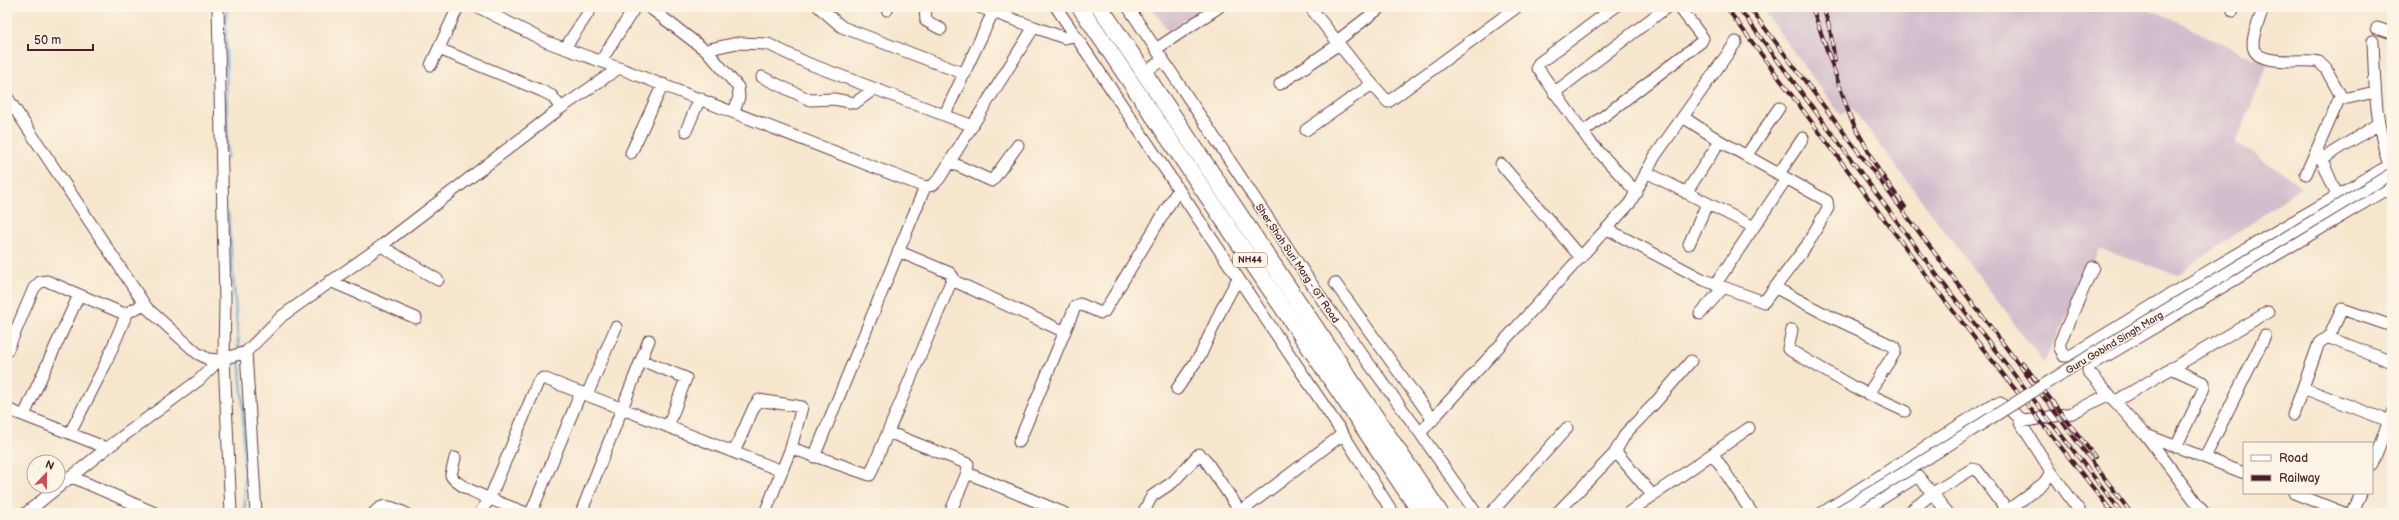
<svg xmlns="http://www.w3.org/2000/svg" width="2399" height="520" font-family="'Balsamiq Sans',sans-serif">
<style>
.industrial{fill:#d1bdcc}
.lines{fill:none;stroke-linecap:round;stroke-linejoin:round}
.stream{stroke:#5da6d4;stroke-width:2.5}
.minor-casing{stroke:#643d43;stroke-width:13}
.highway-casing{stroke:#643d43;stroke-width:18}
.minor{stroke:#fff;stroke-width:11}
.highway{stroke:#fff;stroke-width:16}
.rail-casing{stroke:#4a1f2b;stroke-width:4}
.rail{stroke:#fcf5e5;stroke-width:2.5;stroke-dasharray:8;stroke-linecap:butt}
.minor-bridge-casing{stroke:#643d43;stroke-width:13;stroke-linecap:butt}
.minor-bridge{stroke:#fff;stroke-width:11}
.labels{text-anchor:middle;stroke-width:3;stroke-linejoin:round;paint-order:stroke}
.shield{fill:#fcf5e5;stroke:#7f5f63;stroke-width:1}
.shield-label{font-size:9px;font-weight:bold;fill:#4a1f2b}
.street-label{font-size:10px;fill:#4a1f2b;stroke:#fcf5e5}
</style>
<rect width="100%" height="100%" fill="#fcf5e5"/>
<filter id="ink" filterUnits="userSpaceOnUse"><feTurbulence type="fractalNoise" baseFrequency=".025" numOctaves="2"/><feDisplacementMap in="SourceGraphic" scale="8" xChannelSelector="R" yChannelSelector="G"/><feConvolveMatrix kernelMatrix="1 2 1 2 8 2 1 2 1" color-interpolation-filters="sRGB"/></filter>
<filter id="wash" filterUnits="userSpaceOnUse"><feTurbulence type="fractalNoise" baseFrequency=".012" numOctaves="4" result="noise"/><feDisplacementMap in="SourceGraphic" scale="16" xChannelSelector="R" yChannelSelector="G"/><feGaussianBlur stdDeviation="0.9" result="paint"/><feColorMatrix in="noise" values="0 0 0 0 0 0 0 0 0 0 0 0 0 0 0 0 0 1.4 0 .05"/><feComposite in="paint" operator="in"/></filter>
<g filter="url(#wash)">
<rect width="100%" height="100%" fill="#f6e6cd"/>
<path class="industrial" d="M1151,7H1202L1168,31Z
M1760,7H2145L2268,65L2236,142L2302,186L2178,275L2100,249L2044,363L1852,108L1841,115Z"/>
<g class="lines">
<path class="stream" d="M226,7L227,158
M228,213L239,350
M239,357L243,404L245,513"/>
</g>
</g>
<g filter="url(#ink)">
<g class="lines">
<defs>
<path id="minor" d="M218,7L225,301L224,358L231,513
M478,7L547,42L619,68
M649,7L705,50L737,43L768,44L807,63L973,126
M819,7L842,27L965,74
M925,7L926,21L941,29
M979,7L1034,27
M1056,7L1343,434L1393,513
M1128,7L1323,301L1420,433L1476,513
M1310,7L1357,67L1388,102L1517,7
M1615,7L1539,63L1537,67L1590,142L1637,193
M2264,7C2248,48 2243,61 2294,61C2303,61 2311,60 2319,62L2326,69L2342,98H2348L2375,92
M887,10L888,7
M2233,11L2234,7
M2377,28L2392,33
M1337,41L1381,7
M2373,41C2375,88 2375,120 2389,166
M565,48L592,7
M439,49L542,91L552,96L561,108
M1156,49L1219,7
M707,51L738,87L739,97L734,112
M601,61L635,7
M431,65L458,7
M1152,67L1162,60
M762,77L810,100L834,99L855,103L874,89
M1280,84L1339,44
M1554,93L1667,7
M7,97L147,308L197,353L208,359L219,360L246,352L282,316L381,246L561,108L619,68L925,187L933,185L939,179L1034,27L1065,38L1075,35
M945,114L993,12
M1306,130L1372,84
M686,131L700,98
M1583,132L1701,42L1703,38L1679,7
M631,153L663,84
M2319,153L2337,195
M1746,156L1779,108
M2322,159L2377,125
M950,162L992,181L1018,145
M1501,164L1581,258
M1646,172L1754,227
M2306,174L2340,97
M1778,175L1803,138
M1686,193L1720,141
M1607,229L1704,280L1764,302L1807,245L1828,208L1827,201L1720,141L1683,117
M1689,244L1707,204
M381,246L438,280
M2093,267L2060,342V348L2064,356H2070L2212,269L2381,170L2392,165
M952,280L1065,332
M330,281L416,318
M1335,283L1433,420
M1715,285L1786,179
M1776,288L1823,313L1895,347V352L1868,394
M1700,314L1723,288
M1792,330L1788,349L1853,387L1905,411
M2327,337L2392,362
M7,351L34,288L40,282L47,281L122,313H127L144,304
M246,352L256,513
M641,360L686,378L668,427
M2171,368L2204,383V388L2176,447
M2303,388L2389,421
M1177,389L1201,354L1221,310L1238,278
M587,395L616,327
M2116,401L2268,312
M7,409L107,448
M24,415L79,295
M2293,415L2319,343L2330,335L2342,309L2392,326
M888,432L968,464L967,473L950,513
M70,433L105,365L127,313
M1420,433L1630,203L1655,156L1736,42
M2145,434L2204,513
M1019,442L1075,307L1080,304L1101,313L1104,312L1178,190
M791,448L870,475L953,277L950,273L900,252
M734,452L754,407L759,400L802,407L791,448L765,513
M1616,452L1653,496
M1713,454L1752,513
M814,457L925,187
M2205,457L2265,336
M455,458L451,475C456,489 510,506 526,513
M2372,465L2392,413
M2050,470L2081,513
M967,473L1064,513
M2244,473L2144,434L2088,371V367L2392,186
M72,477L155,513
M2294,493L2344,513
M2007,511L2044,483L2050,474L2049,468L2020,422L2072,413L2109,394
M26,513L107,448L199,380L219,360
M374,513C384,501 393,508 405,513
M480,513L490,498L538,382L543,378L782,471
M531,513L581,392
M581,513L649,340
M1143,513L1152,496L1173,482L1199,454L1204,458L1240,511
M1239,513L1343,434
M1491,513L1567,428
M1557,513L1614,454L1626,433L1655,403L1691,361
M1628,513L1749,428
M1822,513L1991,405L2000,403L2023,420
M1859,513L1913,479L1919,477L1948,513
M1908,513L1933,493L1972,469L1977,470L2009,513
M2353,513L2361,493"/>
<path id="highway" d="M1080,7L1421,513
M1100,7L1440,513"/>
</defs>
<use href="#minor" class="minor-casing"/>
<use href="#highway" class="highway-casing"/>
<use href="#minor" class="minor"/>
<use href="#highway" class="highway"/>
<defs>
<path id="rail" d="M1726,7L1946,302L2113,513
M1738,7L1939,278L2122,513
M1749,7L2131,513
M1812,7L1851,119L1879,171L1905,207
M1823,7L1830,29L1835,61
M2022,362L2095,457"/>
</defs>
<use href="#rail" class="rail-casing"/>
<use href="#rail" class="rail"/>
<defs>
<path id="minor-bridge" d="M1837,513L1920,463L2091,355L2391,174"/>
</defs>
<use href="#minor-bridge" class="minor-bridge-casing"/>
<use href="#minor-bridge" class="minor-bridge"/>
</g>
</g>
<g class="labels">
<rect class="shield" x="1233" y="253" width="34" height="14" rx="3"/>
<g class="shield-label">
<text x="1250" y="263">NH44</text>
</g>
<g class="street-label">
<text transform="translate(1298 263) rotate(56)" y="4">Sher Shah Suri Marg - GT Road</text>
<text transform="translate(2114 342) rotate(-31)" y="4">Guru Gobind Singh Marg</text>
</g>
</g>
<rect width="2399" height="520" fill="none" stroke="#fcf5e5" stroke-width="24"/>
<rect x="2243" y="442" width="130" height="52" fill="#fcf5e5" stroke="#b59f9b"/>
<rect x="2251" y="455" width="20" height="6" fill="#ffffff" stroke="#b59f9b"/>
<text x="2279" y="462" font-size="12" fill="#4a1f2b">Road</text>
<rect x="2251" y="475" width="20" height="6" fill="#4a1f2b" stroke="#b59f9b"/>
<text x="2279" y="482" font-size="12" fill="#4a1f2b">Railway</text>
<g transform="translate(46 474) rotate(22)"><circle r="19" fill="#fcf5e5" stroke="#b59f9b"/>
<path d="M0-3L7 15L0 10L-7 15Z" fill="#d1495b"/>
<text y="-6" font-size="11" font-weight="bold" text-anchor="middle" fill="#4a1f2b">N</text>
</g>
<path d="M28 44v6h65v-6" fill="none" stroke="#4a1f2b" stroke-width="2"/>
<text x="34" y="44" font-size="12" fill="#4a1f2b" stroke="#fcf5e5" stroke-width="3" paint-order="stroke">50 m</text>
</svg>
